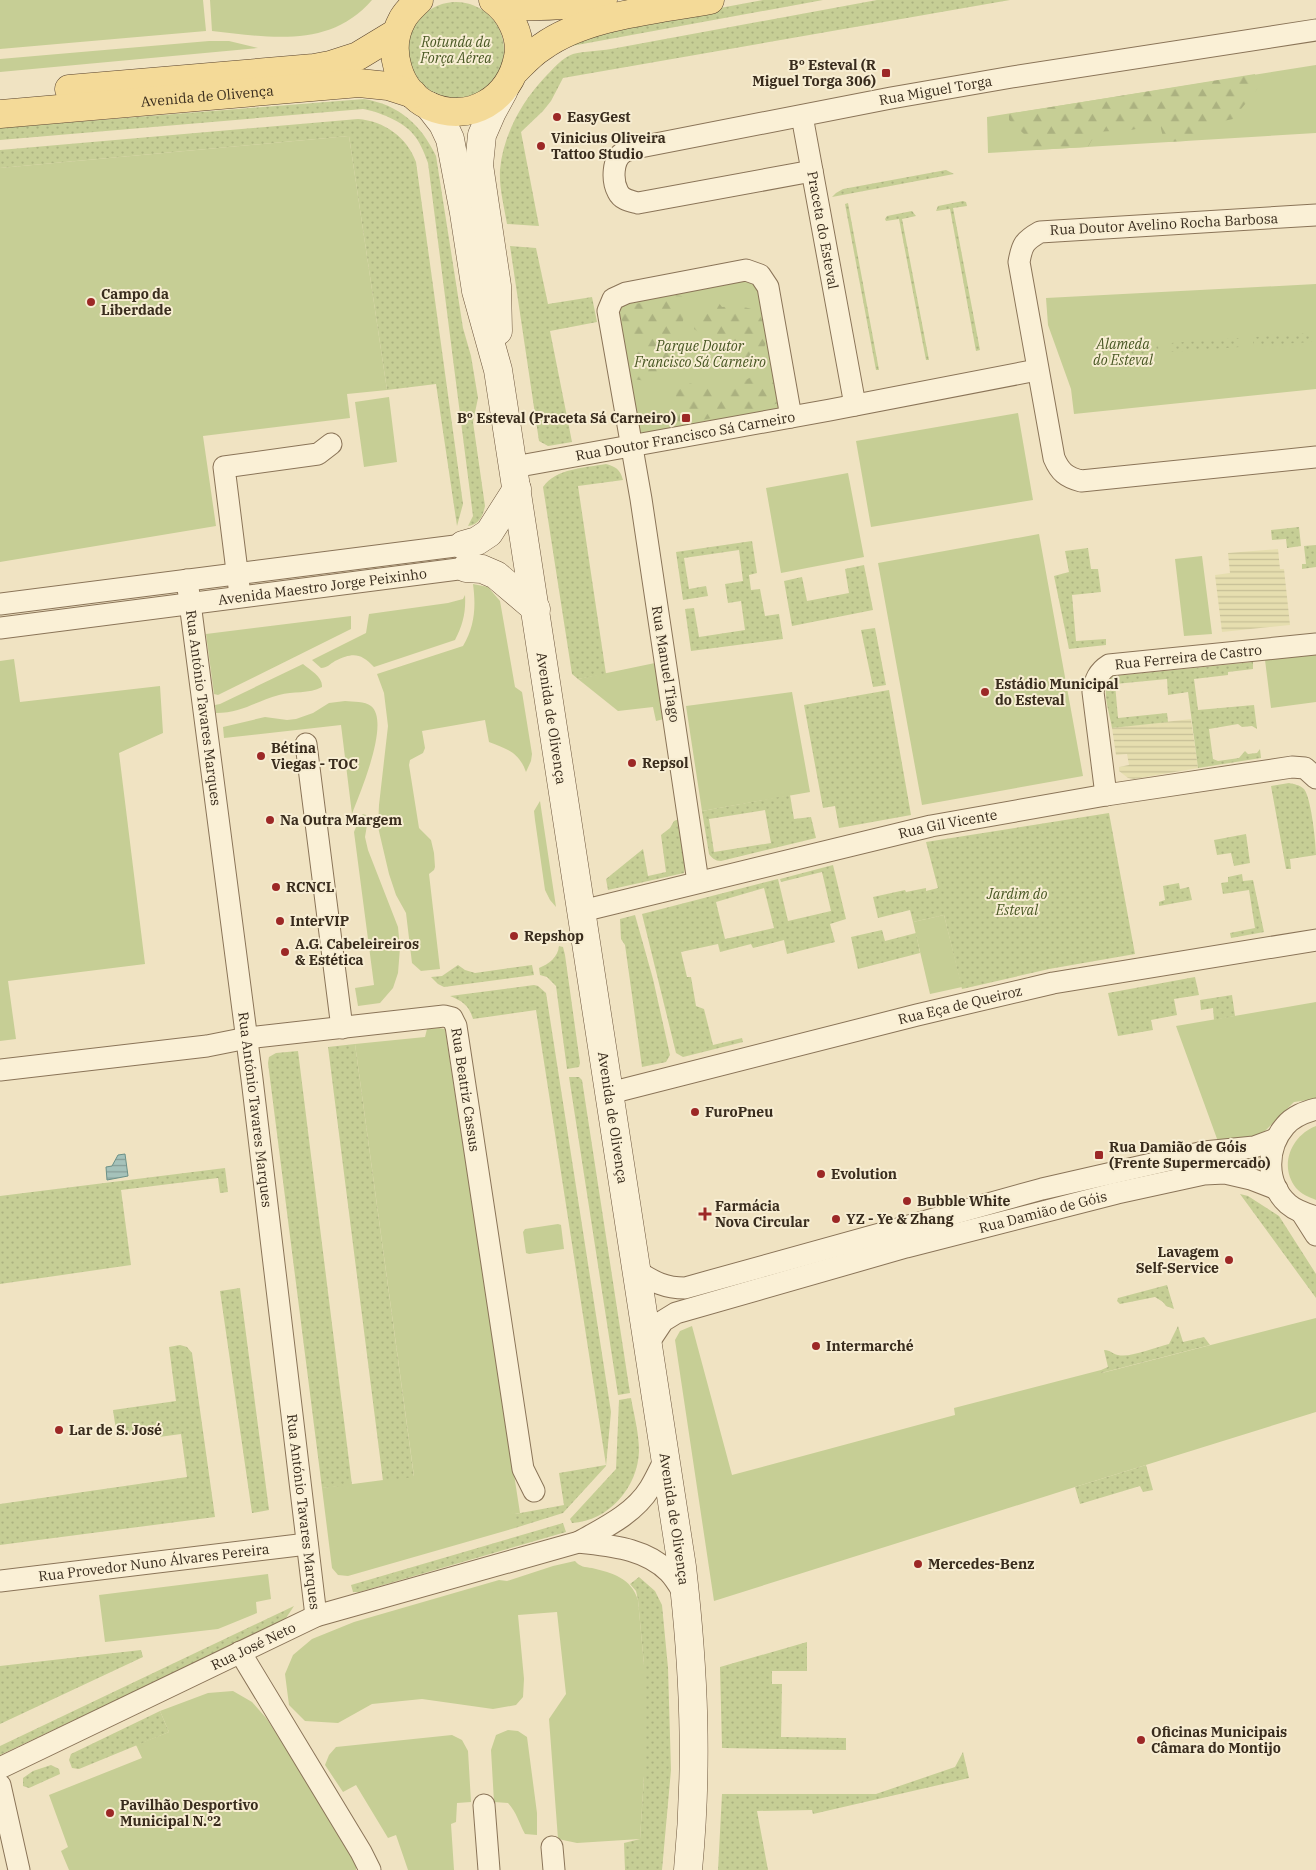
<svg xmlns="http://www.w3.org/2000/svg" width="1316" height="1870" font-family="'IBM Plex Serif',serif">
<style>
.farmland{fill:url(#farmland-rules)}
.green{fill:#c6ce95}
.forest{fill:url(#forest-firs)}
.garden{fill:url(#garden-dots);fill-rule:evenodd}
.water{fill:url(#water-rules);stroke:#6b9188}
.lines{fill:none;stroke-linecap:round;stroke-linejoin:round}
.minor-casing{stroke:#8a7458;stroke-width:23}
.secondary-casing{stroke:#6c553c;stroke-width:29}
.primary-casing{stroke:#58422d;stroke-width:29}
.minor{stroke:#faf0d6;stroke-width:21}
.secondary{stroke:#faf0d6;stroke-width:28}
.primary{stroke:#f4da98;stroke-width:28}
.poi-dot{fill:#9c2826;stroke:#f7edd2;stroke-width:2}
.labels{text-anchor:middle;stroke-width:4;stroke-linejoin:round;paint-order:stroke}
.park-label{font-size:14px;font-style:italic;fill:#485723;stroke:#f7edd2}
.poi-label{font-size:14px;font-weight:bold;fill:#392c1d;stroke:#f7edd2;text-anchor:start}
.street-label{font-size:14px;fill:#392c1d;stroke:#f7edd2}
</style>
<defs>
<pattern id="farmland-rules" width="6" height="5" patternUnits="userSpaceOnUse" patternTransform="scale(1.25)"><rect width="6" height="5" fill="#e6deaf"/><path d="M0 2.5h6" fill="none" stroke="#c6bf96"/></pattern>
<pattern id="forest-firs" width="22" height="20" patternUnits="userSpaceOnUse" patternTransform="scale(1.25)"><rect width="22" height="20" fill="#c6ce95"/><path d="M5 1l3.5 6h-7zM16 11l3.5 6h-7z" fill="#abb180"/></pattern>
<pattern id="garden-dots" width="8" height="8" patternUnits="userSpaceOnUse" patternTransform="scale(1.25)"><rect width="8" height="8" fill="#c6ce95"/><path d="M2 2h.1M6 6h.1" fill="none" stroke="#abb180" stroke-width="1.8" stroke-linecap="round"/></pattern>
<pattern id="water-rules" width="6" height="5" patternUnits="userSpaceOnUse" patternTransform="scale(1.25)"><rect width="6" height="5" fill="#a5c2ba"/><path d="M0 2.5h6" fill="none" stroke="#879e97"/></pattern>
</defs>
<rect width="100%" height="100%" fill="#f0e3c2"/>
<path class="farmland" d="M1278,549L1280,569H1284L1290,625L1222,632L1215,575L1230,573L1228,553Z
M1191,719L1198,768L1134,779L1128,778L1119,771V767L1129,765L1127,754L1116,755L1112,728Z"/>
<path class="green" d="M0,0H203L206,31L0,49Z
M210,0H372C330,49 269,37 212,31Z
M209,41H229L258,48L0,72V59Z
M1316,65V133L988,153L987,117Z
M349,136L387,390L347,394L350,418L203,436L216,526L0,562V168Z
M739,278L757,283L779,407L777,409L638,435L617,307L620,303Z
M1316,284V389L1074,414L1071,389L1048,325L1046,298Z
M389,397L397,462L364,467L355,402Z
M1018,413L1033,500L871,527L856,441Z
M848,473L864,557L781,573L766,488Z
M1039,534L1083,776L922,805L878,563Z
M1202,556L1212,634L1184,636L1175,559Z
M473,584L488,587L500,601L515,687L522,692L532,754L531,761L526,772C519,752 507,749 489,742L485,720L422,731L425,748L423,753L410,760L409,765L419,828L431,840L434,853L435,867L434,870L429,874L440,969L421,971L412,963L406,913L396,895L389,874L378,827L379,805L388,726L384,693L377,674L463,646C475,626 476,606 473,584Z
M465,595C466,612 463,625 455,640L374,667C361,653 353,652 335,661C330,664 327,668 321,668L312,660L366,633L369,614L448,603L463,599Z
M351,616V629L218,695L214,694L206,634Z
M1316,655V702L1271,708L1265,660Z
M14,659L20,702L160,686L163,733L119,753L145,964L8,981L16,1039L0,1041V661Z
M655,663L664,719L656,721L653,707L618,711L578,679Z
M303,664C310,670 323,677 322,687C309,694 293,691 279,695C256,701 242,713 216,713L215,705L220,704Z
M792,692L810,792L702,811L686,706Z
M345,701C353,702 365,701 371,706C391,722 359,795 352,814L341,725L224,738L223,727L265,717L287,720L296,719L313,713L329,703Z
M540,801L556,907L550,900L545,890L535,820L534,811Z
M363,814L366,815L368,819L365,837L368,850L398,927L400,948L398,973L393,988L380,1003L358,1006L355,988L374,985L354,832L360,817Z
M944,915L962,987L930,994L913,922Z
M1316,1002V1099L1294,1102L1262,1134L1220,1147L1176,1026Z
M439,1028L445,1029L520,1513L515,1514V1528L348,1576L338,1575L332,1568L322,1488L414,1476L355,1044L425,1037L427,1029Z
M1316,1126V1200C1309,1197 1301,1194 1296,1188C1278,1165 1292,1135 1316,1126Z
M558,1224L561,1225L564,1249L529,1254L526,1253L523,1232L525,1229Z
M1316,1318V1412L1075,1487L714,1601L675,1340L680,1331L692,1326L732,1475L955,1415L954,1408L1101,1370L1102,1373Z
M575,1561C580,1567 585,1567 592,1568C613,1573 631,1578 638,1600L644,1665V1776L640,1839L577,1843L558,1839L549,1719L566,1694L557,1612L518,1615L524,1679L523,1697L516,1705L493,1709L422,1699L372,1704L338,1723L305,1721L289,1705L285,1674L293,1655L312,1639L354,1622L499,1580L507,1581L553,1566Z
M268,1574L271,1599L256,1602L257,1613L218,1629L105,1642L99,1595Z
M233,1691L252,1702L267,1719L352,1851L356,1866V1870H69L61,1851L68,1847L49,1795L142,1758L136,1745L169,1732L160,1711L208,1693Z
M508,1730L518,1731L527,1737L537,1813V1835L525,1834C519,1823 517,1813 508,1803L494,1802L491,1750L496,1735Z
M452,1735L462,1740L468,1751L471,1802L457,1803L456,1822L451,1824L454,1870H408L396,1835L388,1838L356,1785L343,1792L325,1765L329,1755L336,1747Z"/>
<path class="forest" d="M1255,74L1258,88L1233,119L1209,124L1194,137L1186,141L1164,142L1160,124L1131,130L1094,132L1092,140L1088,147L1033,150L1024,134L1009,120V114Z
M673,295L682,296L685,312L676,352L670,371L659,383L633,379L629,369L630,344L626,334L620,313C629,300 641,305 654,302C660,301 667,297 673,295Z
M702,298H715L722,307C742,307 759,304 764,326C767,337 766,342 763,353L750,359L715,343L694,329Z
M753,376L769,377L778,389L779,403L762,408L692,422H678L675,414L676,392L688,383C717,390 726,391 753,376Z"/>
<path class="garden" d="M763,0H823L566,47L596,31Z
M877,0H1010L563,78L551,101L543,111L521,132L539,226L507,224C504,206 499,188 500,170C503,135 522,101 546,76C554,68 562,58 573,54C585,51 598,51 611,49Z
M408 50a48 48 0 1 1 96 0a48 48 0 1 1-96 0Z
M364,99C400,105 421,125 436,156L463,328L471,356L478,398L473,422L485,506C483,516 479,525 468,526L473,516L428,163C424,152 420,142 413,134C404,122 377,111 363,109L0,140V128Z
M358,119C384,121 407,137 416,162L463,504L457,526L436,384L387,390L349,136L0,168V150Z
M946,170L954,174L832,197L836,193L843,189Z
M963,201L966,202L967,206L953,208L980,350L976,351L950,209L936,211L938,206Z
M848,203L879,370H876L845,204Z
M912,211L916,216L902,219L929,360H926L899,219L886,221L885,219L887,216Z
M510,246L536,248L548,304L592,297L597,322L550,331L572,442L548,446L539,441Z
M1311,333L1312,342L1253,346V337Z
M1239,338L1240,347L1171,352V343Z
M1158,344L1159,354L1100,358L1099,348Z
M606,464C616,467 620,469 623,480L578,486L606,674L578,679L572,674L543,487C556,468 585,468 606,464Z
M1299,527L1301,546L1287,548L1286,539L1272,540L1271,530Z
M752,541L757,573L749,575L751,590L760,589L765,616L779,614L783,639L691,651L685,609L694,608L699,637L745,630L741,601L728,603L725,584L743,581L739,550L684,558L689,589L706,586L708,596L683,600L676,552Z
M1316,545V567L1302,569V564H1306L1304,546Z
M1088,548L1091,569H1098L1101,592L1072,595L1076,641L1106,639V645L1069,649L1054,576L1069,572L1065,551Z
M864,565L873,610L792,626L784,581L802,577L807,601L849,593L845,569Z
M875,628L886,685L873,687L861,630Z
M1253,662V669L1228,672V675L1194,679L1198,710L1254,705L1257,729L1252,726L1242,727L1238,724L1209,729L1213,759L1218,761L1239,758L1245,751L1248,754L1257,753L1260,749L1261,758L1198,768L1188,692L1168,695L1167,679L1115,684L1118,718L1167,713L1168,722L1112,728C1110,713 1098,684 1114,676Z
M889,690L911,815L839,828L835,806L823,808L804,705Z
M1289,783C1294,784 1300,785 1304,789C1311,797 1316,843 1316,855L1290,859L1291,869H1286L1271,786Z
M790,795L794,819L811,817L816,838L721,861C715,861 712,858 709,854L702,811ZM765,810L771,843L714,852L709,819Z
M1109,813L1135,954L1049,969L962,989L944,915L913,922L910,910L878,918L873,897L905,890L906,892L926,888V891L938,888L926,842Z
M679,819L686,861L684,873L608,890L606,879L643,849L648,876L666,872L661,835L670,828L674,821Z
M1246,834L1250,863L1234,866L1231,853L1217,855L1214,840Z
M833,865L846,919L830,924L835,942L787,954L784,940L753,948L751,944L720,952L718,944L681,952L687,977H691L696,1006L704,1009L713,1045L742,1038L743,1042L683,1057L676,1053L642,914L778,879L788,921L831,911L822,872L781,882L780,879ZM764,888L774,928L725,939L716,902Z
M1242,874L1243,881L1253,880L1264,932L1231,938L1230,933L1255,928L1249,890L1223,894L1221,883L1228,882V877Z
M1179,883L1180,889L1189,887L1192,900L1159,906V902L1165,900L1163,886Z
M635,915L653,979L670,1055L666,1062L642,1067L625,945L621,939L620,919Z
M882,930L885,941L916,933L920,953L858,969L851,937Z
M559,946L563,947L565,955L580,1063L579,1067L567,1069L556,986L547,977L540,975L539,968C549,964 558,957 559,946Z
M458,965L465,970L475,973L532,965L534,975L444,987L438,984L431,977L442,976Z
M1195,977L1199,995L1174,999L1177,1015L1151,1020L1153,1030L1118,1036L1108,993Z
M534,985L538,986L546,993L611,1412L606,1466L563,1513L515,1528V1514L564,1505L559,1473L606,1465L536,1010L473,1019C469,1005 462,1001 450,996Z
M1232,995L1235,1016L1214,1020L1213,1008L1201,1010L1200,1000Z
M355,1044L414,1477L383,1481L328,1047Z
M298,1051L352,1485L322,1488L268,1063L269,1057L276,1053Z
M569,1077H579L582,1080L630,1393L618,1395Z
M225,1168L228,1192L220,1193L218,1178L121,1190L131,1265L0,1284V1196Z
M1240,1194L1248,1196L1279,1216L1316,1274V1298Z
M1167,1285L1174,1309L1166,1306L1163,1302L1155,1297L1120,1304L1117,1301L1118,1298Z
M240,1288L269,1510L252,1513L220,1291Z
M1178,1326L1183,1342L1204,1337L1210,1345L1101,1373V1370L1108,1367L1104,1350C1111,1350 1112,1354 1118,1355C1130,1358 1156,1347 1169,1344Z
M180,1345L187,1347L192,1353L215,1517L0,1545V1504L187,1477L181,1434L159,1437L158,1431L117,1437L113,1410L176,1401L169,1347Z
M631,1398C634,1415 639,1433 639,1451C638,1487 609,1521 572,1523L570,1519L616,1469L619,1400Z
M1146,1465L1153,1490L1143,1492L1140,1486L1080,1504L1075,1487Z
M563,1523L566,1532L359,1592H353L351,1585Z
M639,1577L655,1591L662,1605L668,1668L671,1770L662,1870H625L624,1843L640,1839L644,1776V1665L638,1600L636,1591L630,1584Z
M294,1606L284,1621L0,1755V1746Z
M807,1642V1671H772V1684H782L781,1737L846,1738V1750L722,1748L720,1667Z
M141,1650L143,1657L0,1724V1666Z
M160,1711L169,1732L79,1769L72,1768L69,1760L71,1754Z
M963,1752L969,1778L813,1814L812,1810L757,1811L768,1870H718L722,1794H876L955,1767Z
M51,1765L59,1769L60,1774L29,1788L23,1786V1778L33,1771Z"/>
<path class="water" d="M125,1154L128,1176L107,1180L106,1167L112,1166L118,1155Z"/>
<g class="lines">
<defs>
<g id="minor">
<path id="s1" d="M802,116L855,405"/>
<path id="s2" d="M812,171L638,203C630,201 622,200 618,192C612,181 612,159 624,152C627,150 632,149 635,148L891,98L1012,77L1316,30"/>
<path d="M1316,215L1040,232C1024,241 1022,245 1019,262L1054,458C1060,472 1066,477 1081,481L1316,457"/>
<path id="s3" d="M514,467L830,410L1037,370"/>
<path id="s4" d="M187,580L252,1079L316,1616"/>
<path d="M239,587L224,467L318,454L331,444"/>
<path d="M0,604L463,545"/>
<path id="s5" d="M0,628L466,568"/>
<path d="M306,744L342,1028"/>
<path id="s6" d="M1106,795L1093,692C1095,680 1098,672 1109,665L1316,644"/>
<path d="M698,882L641,499L608,311L613,299L626,293L746,270L760,275L768,287L791,417"/>
<path id="s7" d="M582,911L931,826L1106,795L1292,767L1305,768L1316,778"/>
<path id="s8" d="M0,1070L207,1046L247,1038L444,1016L452,1018L456,1026L523,1469L534,1491"/>
<path id="s9" d="M610,1093L917,1015L1053,983L1316,940"/>
<path d="M1316,1109C1305,1112 1293,1116 1285,1126C1266,1148 1265,1183 1288,1204C1296,1211 1306,1214 1316,1217"/>
<path d="M1302,1213L1316,1235"/>
<path d="M638,1272C654,1282 665,1288 685,1288L1042,1189L1204,1152L1254,1147L1276,1139"/>
<path id="s10" d="M649,1342L663,1321L676,1313L906,1247L1117,1193L1204,1174L1225,1173L1251,1179L1277,1189"/>
<path d="M579,1542C611,1546 645,1548 669,1572C675,1578 680,1587 685,1595"/>
<path id="s11" d="M0,1581L307,1544"/>
<path d="M240,1652L361,1852L370,1870"/>
<path id="s12" d="M0,1768L316,1616L579,1542C604,1528 634,1514 650,1488C656,1478 661,1467 666,1457"/>
<path d="M0,1785L19,1870"/>
<path d="M484,1805L489,1870"/>
<path d="M552,1847L554,1870"/>
</g>
<g id="secondary">
<path id="s13" d="M429,106L443,124L450,139L464,213L476,291L498,370L682,1567C694,1671 698,1766 688,1870"/>
<path d="M498,331L497,286L479,165L482,135L492,112L504,90"/>
<path d="M463,545L477,541L489,533L517,489"/>
<path d="M466,568L482,569L496,575L536,609"/>
</g>
<g id="primary">
<path d="M419,0C413,6 406,12 402,20C386,49 398,92 429,106C470,124 510,99 518,57C522,36 510,12 493,0"/>
<path d="M500,5C535,8 568,6 603,0"/>
<path d="M516,70C524,62 532,53 542,47C586,15 657,10 710,0"/>
<path d="M69,89L314,68L330,65L358,56L396,33"/>
<path id="s14" d="M0,114L359,83L388,86L413,94"/>
</g>
</defs>
<use href="#minor" class="minor-casing"/>
<use href="#secondary" class="secondary-casing"/>
<use href="#primary" class="primary-casing"/>
<use href="#minor" class="minor"/>
<use href="#secondary" class="secondary"/>
<use href="#primary" class="primary"/>
</g>
<g class="poi-dot">
<rect x="881" y="68" width="10" height="10" rx="2.5"/>
<circle cx="557" cy="117" r="5"/>
<circle cx="541" cy="146" r="5"/>
<circle cx="91" cy="302" r="5"/>
<rect x="681" y="413" width="10" height="10" rx="2.5"/>
<circle cx="985" cy="692" r="5"/>
<circle cx="261" cy="756" r="5"/>
<circle cx="632" cy="763" r="5"/>
<circle cx="270" cy="820" r="5"/>
<circle cx="276" cy="887" r="5"/>
<circle cx="280" cy="921" r="5"/>
<circle cx="514" cy="936" r="5"/>
<circle cx="285" cy="952" r="5"/>
<circle cx="695" cy="1112" r="5"/>
<rect x="1094" y="1150" width="10" height="10" rx="2.5"/>
<circle cx="821" cy="1174" r="5"/>
<circle cx="907" cy="1201" r="5"/>
<path d="M702.5 1206.5h5v5h5v5h-5v5h-5v-5h-5v-5h5z"/>
<circle cx="836" cy="1219" r="5"/>
<circle cx="1229" cy="1260" r="5"/>
<circle cx="816" cy="1346" r="5"/>
<circle cx="59" cy="1430" r="5"/>
<circle cx="918" cy="1564" r="5"/>
<circle cx="1141" cy="1740" r="5"/>
<circle cx="110" cy="1813" r="5"/>
</g>
<g class="labels">
<g class="park-label">
<text x="456" y="47">Rotunda da<tspan x="456" dy="16">Força Aérea</tspan></text>
<text x="1123" y="349">Alameda<tspan x="1123" dy="16">do Esteval</tspan></text>
<text x="700" y="351">Parque Doutor<tspan x="700" dy="16">Francisco Sá Carneiro</tspan></text>
<text x="1017" y="899">Jardim do<tspan x="1017" dy="16">Esteval</tspan></text>
</g>
<g class="poi-label">
<text x="876" y="70" text-anchor="end">Bº Esteval (R<tspan x="876" dy="16">Miguel Torga 306)</tspan></text>
<text x="567" y="122">EasyGest</text>
<text x="551" y="143">Vinicius Oliveira<tspan x="551" dy="16">Tattoo Studio</tspan></text>
<text x="101" y="299">Campo da<tspan x="101" dy="16">Liberdade</tspan></text>
<text x="676" y="423" text-anchor="end">Bº Esteval (Praceta Sá Carneiro)</text>
<text x="995" y="689">Estádio Municipal<tspan x="995" dy="16">do Esteval</tspan></text>
<text x="271" y="753">Bétina<tspan x="271" dy="16">Viegas - TOC</tspan></text>
<text x="642" y="768">Repsol</text>
<text x="280" y="825">Na Outra Margem</text>
<text x="286" y="892">RCNCL</text>
<text x="290" y="926">InterVIP</text>
<text x="524" y="941">Repshop</text>
<text x="295" y="949">A.G. Cabeleireiros<tspan x="295" dy="16">&amp; Estética</tspan></text>
<text x="705" y="1117">FuroPneu</text>
<text x="1109" y="1152">Rua Damião de Góis<tspan x="1109" dy="16">(Frente Supermercado)</tspan></text>
<text x="831" y="1179">Evolution</text>
<text x="917" y="1206">Bubble White</text>
<text x="715" y="1211">Farmácia<tspan x="715" dy="16">Nova Circular</tspan></text>
<text x="846" y="1224">YZ - Ye &amp; Zhang</text>
<text x="1219" y="1257" text-anchor="end">Lavagem<tspan x="1219" dy="16">Self-Service</tspan></text>
<text x="826" y="1351">Intermarché</text>
<text x="69" y="1435">Lar de S. José</text>
<text x="928" y="1569">Mercedes-Benz</text>
<text x="1151" y="1737">Oficinas Municipais<tspan x="1151" dy="16">Câmara do Montijo</tspan></text>
<text x="120" y="1810">Pavilhão Desportivo<tspan x="120" dy="16">Municipal N.º2</tspan></text>
</g>
<g class="street-label">
<text dy="5" stroke="none"><textPath href="#s2" startOffset="562">Rua Miguel Torga</textPath></text>
<text dy="5" stroke="none"><textPath href="#s14" startOffset="208">Avenida de Olivença</textPath></text>
<text transform="translate(1164 224) rotate(-3)" y="5">Rua Doutor Avelino Rocha Barbosa</text>
<text dy="5" stroke="none"><textPath href="#s1" startOffset="116">Praceta do Esteval</textPath></text>
<text dy="5" stroke="none"><textPath href="#s3" startOffset="174">Rua Doutor Francisco Sá Carneiro</textPath></text>
<text dy="5" stroke="none"><textPath href="#s5" startOffset="325">Avenida Maestro Jorge Peixinho</textPath></text>
<text dy="5" stroke="none"><textPath href="#s6" startOffset="216">Rua Ferreira de Castro</textPath></text>
<text transform="translate(666 664) rotate(81)" y="5">Rua Manuel Tiago</text>
<text dy="5" stroke="none"><textPath href="#s4" startOffset="129">Rua António Tavares Marques</textPath></text>
<text dy="5" stroke="none"><textPath href="#s13" startOffset="628">Avenida de Olivença</textPath></text>
<text dy="5" stroke="none"><textPath href="#s7" startOffset="376">Rua Gil Vicente</textPath></text>
<text dy="5" stroke="none"><textPath href="#s9" startOffset="361">Rua Eça de Queiroz</textPath></text>
<text dy="5" stroke="none"><textPath href="#s8" startOffset="529">Rua Beatriz Cassus</textPath></text>
<text dy="5" stroke="none"><textPath href="#s4" startOffset="534">Rua António Tavares Marques</textPath></text>
<text dy="5" stroke="none"><textPath href="#s13" startOffset="1032">Avenida de Olivença</textPath></text>
<text dy="5" stroke="none"><textPath href="#s10" startOffset="421">Rua Damião de Góis</textPath></text>
<text dy="5" stroke="none"><textPath href="#s4" startOffset="939">Rua António Tavares Marques</textPath></text>
<text dy="5" stroke="none"><textPath href="#s13" startOffset="1438">Avenida de Olivença</textPath></text>
<text dy="5" stroke="none"><textPath href="#s11" startOffset="155">Rua Provedor Nuno Álvares Pereira</textPath></text>
<text dy="5" stroke="none"><textPath href="#s12" startOffset="281">Rua José Neto</textPath></text>
</g>
</g>
</svg>
